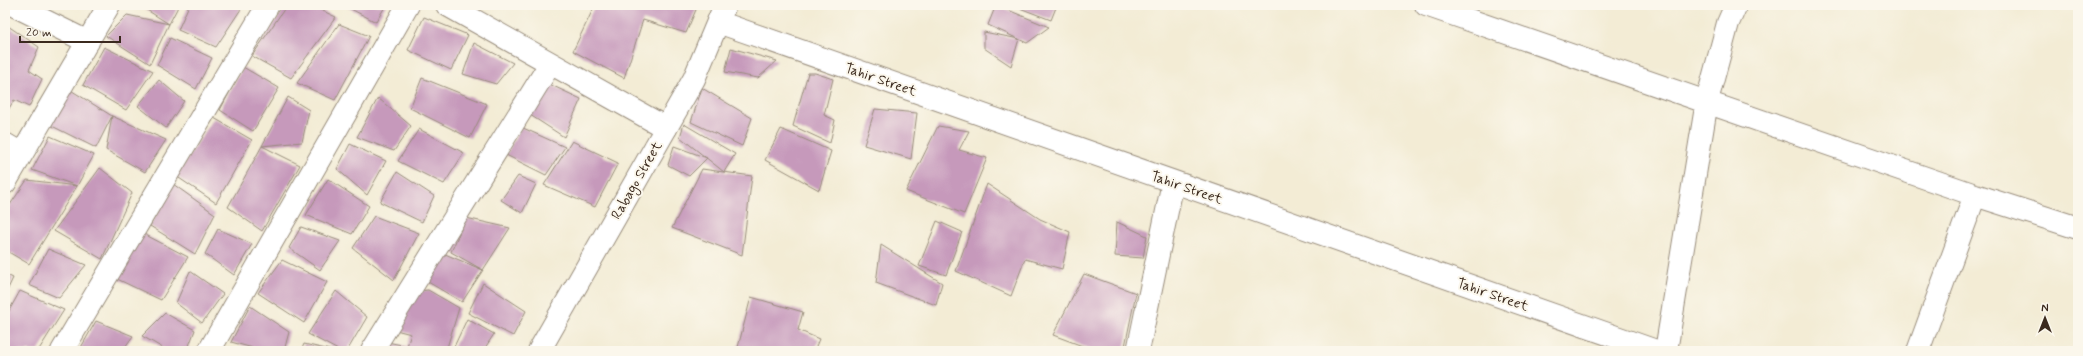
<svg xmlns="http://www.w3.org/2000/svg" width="2083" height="356" font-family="Mynerve,sans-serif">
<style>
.building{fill:#c699bb}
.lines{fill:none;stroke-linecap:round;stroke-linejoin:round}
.minor-casing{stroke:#978b7a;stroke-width:24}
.tertiary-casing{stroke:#978b7a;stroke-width:24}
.minor{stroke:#fff;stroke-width:22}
.tertiary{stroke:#fff;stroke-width:22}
.labels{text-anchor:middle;stroke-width:4;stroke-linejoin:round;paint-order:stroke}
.street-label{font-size:14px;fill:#3b2a1e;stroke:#fbf7ec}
</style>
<rect width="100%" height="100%" fill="#fbf7ec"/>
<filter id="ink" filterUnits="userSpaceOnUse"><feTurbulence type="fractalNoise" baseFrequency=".025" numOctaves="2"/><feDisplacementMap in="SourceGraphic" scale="8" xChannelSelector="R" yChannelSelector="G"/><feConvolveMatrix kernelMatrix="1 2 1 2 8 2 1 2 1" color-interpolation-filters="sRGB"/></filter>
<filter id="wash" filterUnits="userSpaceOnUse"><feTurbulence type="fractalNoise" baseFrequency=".012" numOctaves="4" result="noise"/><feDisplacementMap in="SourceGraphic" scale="16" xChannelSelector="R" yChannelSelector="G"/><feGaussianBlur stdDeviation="0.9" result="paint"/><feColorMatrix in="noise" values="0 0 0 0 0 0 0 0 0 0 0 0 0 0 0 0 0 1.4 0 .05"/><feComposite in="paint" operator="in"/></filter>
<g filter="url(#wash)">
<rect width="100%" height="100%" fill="#f3ecd5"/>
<g id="blocks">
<path class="building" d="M139,5H179L169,24Z
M189,5H233L241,9L216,47L178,30Z
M287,5H310L336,17L291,78L252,56Z
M348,5H386L376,22L347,7Z
M595,5H698L686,33L643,20L624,78L573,51Z
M996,5L1049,27L1027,43L988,25Z
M1012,5H1057L1051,20Z
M127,15L169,24L150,64L106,36Z
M424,17L468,35L451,70L408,50Z
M5,24L39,47L29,70L42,79L29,107L14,100L5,115Z
M339,24L369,36L335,100L297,83Z
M984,32L1019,39L1011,66L984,48Z
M170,38L212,58L196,89L157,65Z
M474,43L513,63L496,84L463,74Z
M104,47L153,71L126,110L83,85Z
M731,48L777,61L758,78L725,72Z
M243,67L279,88L253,131L220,110Z
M808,73H815L833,79L824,115L835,120L830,143L793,126Z
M422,78L487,104L470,138L410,108Z
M159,80L184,101L166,128L138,106Z
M549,84L581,99L564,137L527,113Z
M702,88L752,118L742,146L691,122Z
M69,89L112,116L96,148L50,125Z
M288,97L309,110L302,142L262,146Z
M378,98L411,126L394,151L357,137Z
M875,109L917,113L911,159L864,145Z
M112,116L166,140L145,172L106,150Z
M214,118L252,140L216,203L176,176Z
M684,124L735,154L724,172L680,137Z
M938,126L969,131L959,150L987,158L964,214L906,191Z
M521,127L565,147L546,175L506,155Z
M419,129L464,153L444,184L398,161Z
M781,129L831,151L819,190L765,160Z
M50,136L94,155L77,186L32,170Z
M572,141L618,163L595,207L544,185Z
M350,144L386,161L367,195L337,169Z
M262,146L300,165L262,231L228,207Z
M674,146L707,158L689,176L668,165Z
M100,168L132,193L102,259L54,231Z
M702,169L752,176L742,255L672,228Z
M397,172L434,196L422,222L380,202Z
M518,176L536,184L522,213L501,200Z
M328,179L369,206L352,234L306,215Z
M27,180L77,186L29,264L5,250V212Z
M173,184L215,214L195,254L150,226Z
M987,184L1040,219L1070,232L1062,269L1025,259L1011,296L956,271Z
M374,216L419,233L394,280L353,248Z
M466,218L510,228L483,270L451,252Z
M937,221L962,232L946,275L919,266Z
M1117,222L1147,236L1143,258L1115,256Z
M301,227L340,241L320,270L289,248Z
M218,229L252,244L234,275L205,254Z
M142,233L188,257L161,300L115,278Z
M881,245L942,283L936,305L876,283Z
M48,249L86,265L59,298L29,285Z
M445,254L483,270L462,302L428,282Z
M282,260L327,282L304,323L258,293Z
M190,271L223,294L202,323L176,303Z
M5,274L13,278L5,295Z
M1084,274L1136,293L1124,351H1096L1053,335Z
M483,283L526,311L513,336L468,313Z
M428,290L459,308L446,351H383L387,342L407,346L411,334L392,329L419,291Z
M20,291L64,310L38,351H5V318Z
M336,291L367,317L347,351H340L308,334Z
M751,297L803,312L798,330L819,339L814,351H737Z
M250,306L289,332L284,351H264L231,342Z
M165,313L195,330L187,351H168L142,336Z
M467,319L494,334L483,351H452Z
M96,321L133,336L122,351H79Z
M304,344L330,350V351H301Z"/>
</g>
</g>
<g filter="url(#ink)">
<use href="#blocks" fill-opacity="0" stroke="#978b7a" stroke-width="1"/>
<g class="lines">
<defs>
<path id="minor" d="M13,5L88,42
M447,5L666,128
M1426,5L1975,195L2078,228
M718,22L1656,351
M5,144L22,154
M5,183L109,5
M62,351L268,5
M209,351L408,5
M372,351L550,64
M1138,351L1173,182
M1666,351L1707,101L1728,23L1736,5
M1918,351L1975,195"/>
<path id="tertiary" d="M539,351L694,79L725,5"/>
</defs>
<use href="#minor" class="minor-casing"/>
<use href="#tertiary" class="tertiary-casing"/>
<use href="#minor" class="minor"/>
<use href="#tertiary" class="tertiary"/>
</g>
</g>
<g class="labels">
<g class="street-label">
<text transform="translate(881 79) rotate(19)" y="5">Tahir Street</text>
<text transform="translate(636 180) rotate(-60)" y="5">Rabago Street</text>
<text transform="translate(1187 187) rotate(19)" y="5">Tahir Street</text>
<text transform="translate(1493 294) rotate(19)" y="5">Tahir Street</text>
</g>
</g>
<rect width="2083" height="356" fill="none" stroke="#fbf7ec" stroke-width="20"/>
<g transform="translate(2045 318)" stroke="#fbf7ec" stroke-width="3" paint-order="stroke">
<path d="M0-3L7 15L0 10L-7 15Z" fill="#3b2a1e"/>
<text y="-6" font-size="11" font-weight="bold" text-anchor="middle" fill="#3b2a1e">N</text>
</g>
<path d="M20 36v6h100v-6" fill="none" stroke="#3b2a1e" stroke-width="2"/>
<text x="26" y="36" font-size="12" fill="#3b2a1e" stroke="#fbf7ec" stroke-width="3" paint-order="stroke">20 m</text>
</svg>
